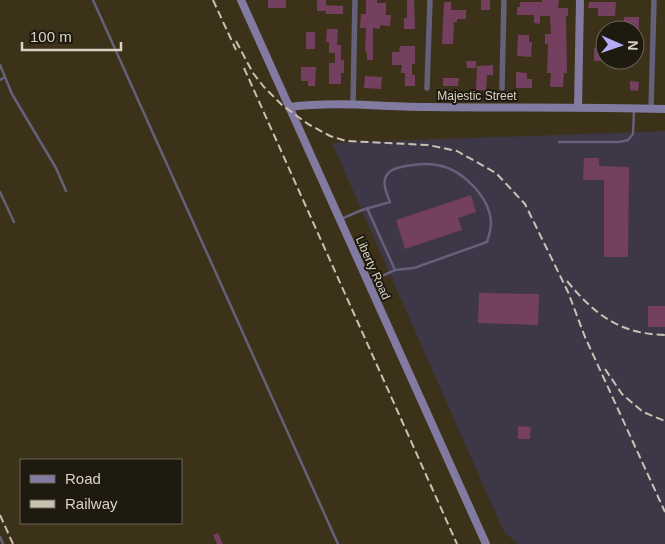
<svg xmlns="http://www.w3.org/2000/svg" width="665" height="544" font-family="Arial,sans-serif">
<style>
.industrial{fill:#3d3748}
.building{fill:#753f5f}
.lines{fill:none;stroke-linecap:round;stroke-linejoin:round}
.lane{stroke:#65617a;stroke-width:2.5}
.street{stroke:#65617a;stroke-width:5.5}
.secondary{stroke:#817aa1;stroke-width:8}
.rail{stroke:#c9c2b3;stroke-width:2;stroke-dasharray:8 4;stroke-linecap:butt}
.labels{text-anchor:middle;stroke-width:4;stroke-linejoin:round;paint-order:stroke}
.street-label{font-size:12px;fill:#d9d3c5;stroke:#1f1a0f}
</style>
<rect width="100%" height="100%" fill="#3c3219"/>
<path class="industrial" d="M665,131V544H519L504,532L332,143Z"/>
<path class="building" d="M268,0H286V8H268Z
M317,0H326V5L343,6V14H326V11H317Z
M366,0H377V3H386V15H391L390,26L380,25V29L373,28V60H367V53L365,50L366,28H360L361,14H366Z
M407,0H414L415,29H404V18H407Z
M481,0H490V10H481Z
M542,0H559L558,8H568V16H566L567,73H564L563,87H550L551,73H547L548,44H545V34H551L550,16H540V24L534,23V15H517V7H520V2H542Z
M444,2H451V10H466V19H457V22H454L453,44H442Z
M589,2H616L615,16H598V8H588Z
M624,17H639V30H624Z
M327,29H338L337,45H341V60H344V73H341V84H329V63H335V53H329V42H326Z
M306,32H315V49H306Z
M518,35H529V42H532L531,57L517,56Z
M400,46H415V64H412V75H415V86H405V73H401L402,65H392V52H399Z
M594,48H605V61H594Z
M466,61H476V68H467Z
M493,65V75H487L486,90H476L477,66Z
M301,67H316L315,86H308V81H301Z
M516,72L527,73V79H532V88H516Z
M365,76L382,77L381,89L364,88Z
M443,78H459L458,86H443Z
M630,81L639,82L638,91L630,90Z
M584,158H599V166L629,167L628,257H604V180H583Z
M471,195L476,212L458,218L462,230L405,249L396,220Z
M479,293L539,294L538,325L478,323Z
M648,306H665V327H648Z
M518,426L531,427L530,439H518Z
M218,533L223,544H217L213,535Z"/>
<g class="lines">
<path class="lane" d="M93,0L338,544
M0,65L12,94L56,168L66,191
M0,80L5,77
M559,142H619L628,140L633,134L634,110
M0,192L14,222
M367,208L395,270
M341,219L362,210L390,202C387,195 383,186 385,179C388,169 397,168 406,166C417,164 426,163 437,165C462,169 490,197 491,223C491,230 489,236 487,242L414,268L395,270L369,282
M0,537L3,544"/>
<path class="street" d="M427,88L430,0
M502,88L504,0
M353,103L355,0
M651,109L654,0"/>
<path class="secondary" d="M241,0L486,544
M289,107C339,101 381,107 430,107C508,108 587,107 665,109
M578,108L580,0"/>
<path class="rail" d="M213,0L236,50
M236,41L253,73L264,87L282,105L308,124L330,136L346,141L428,145L457,151L496,173L525,204L568,292L585,337L665,512
M244,68L457,544
M567,281C595,315 620,334 665,335
M605,369L622,394L643,412L665,421
M0,515L13,544"/>
</g>
<g class="labels">
<g class="street-label">
<text x="477" y="100">Majestic Street</text>
<text transform="translate(373 268) rotate(66)" y="4">Liberty Road</text>
</g>
</g>
<rect x="20" y="459" width="162" height="65" fill="#1f1a0f" stroke="#696458"/>
<rect x="30" y="475" width="25" height="8" fill="#817aa1" stroke="#696458"/>
<text x="65" y="484" font-size="15" fill="#d9d3c5">Road</text>
<rect x="30" y="500" width="25" height="8" fill="#c9c2b3" stroke="#696458"/>
<text x="65" y="509" font-size="15" fill="#d9d3c5">Railway</text>
<g transform="translate(620 45) rotate(92)"><circle r="24" fill="#1f1a0f" stroke="#696458"/>
<path d="M0-4L9 19L0 12L-9 19Z" fill="#b7abf8"/>
<text y="-8" font-size="14" font-weight="bold" text-anchor="middle" fill="#d9d3c5">N</text>
</g>
<path d="M22 42v8h99v-8" fill="none" stroke="#d9d3c5" stroke-width="2.5"/>
<text x="30" y="42" font-size="15" fill="#d9d3c5" stroke="#1f1a0f" stroke-width="4" paint-order="stroke">100 m</text>
</svg>
